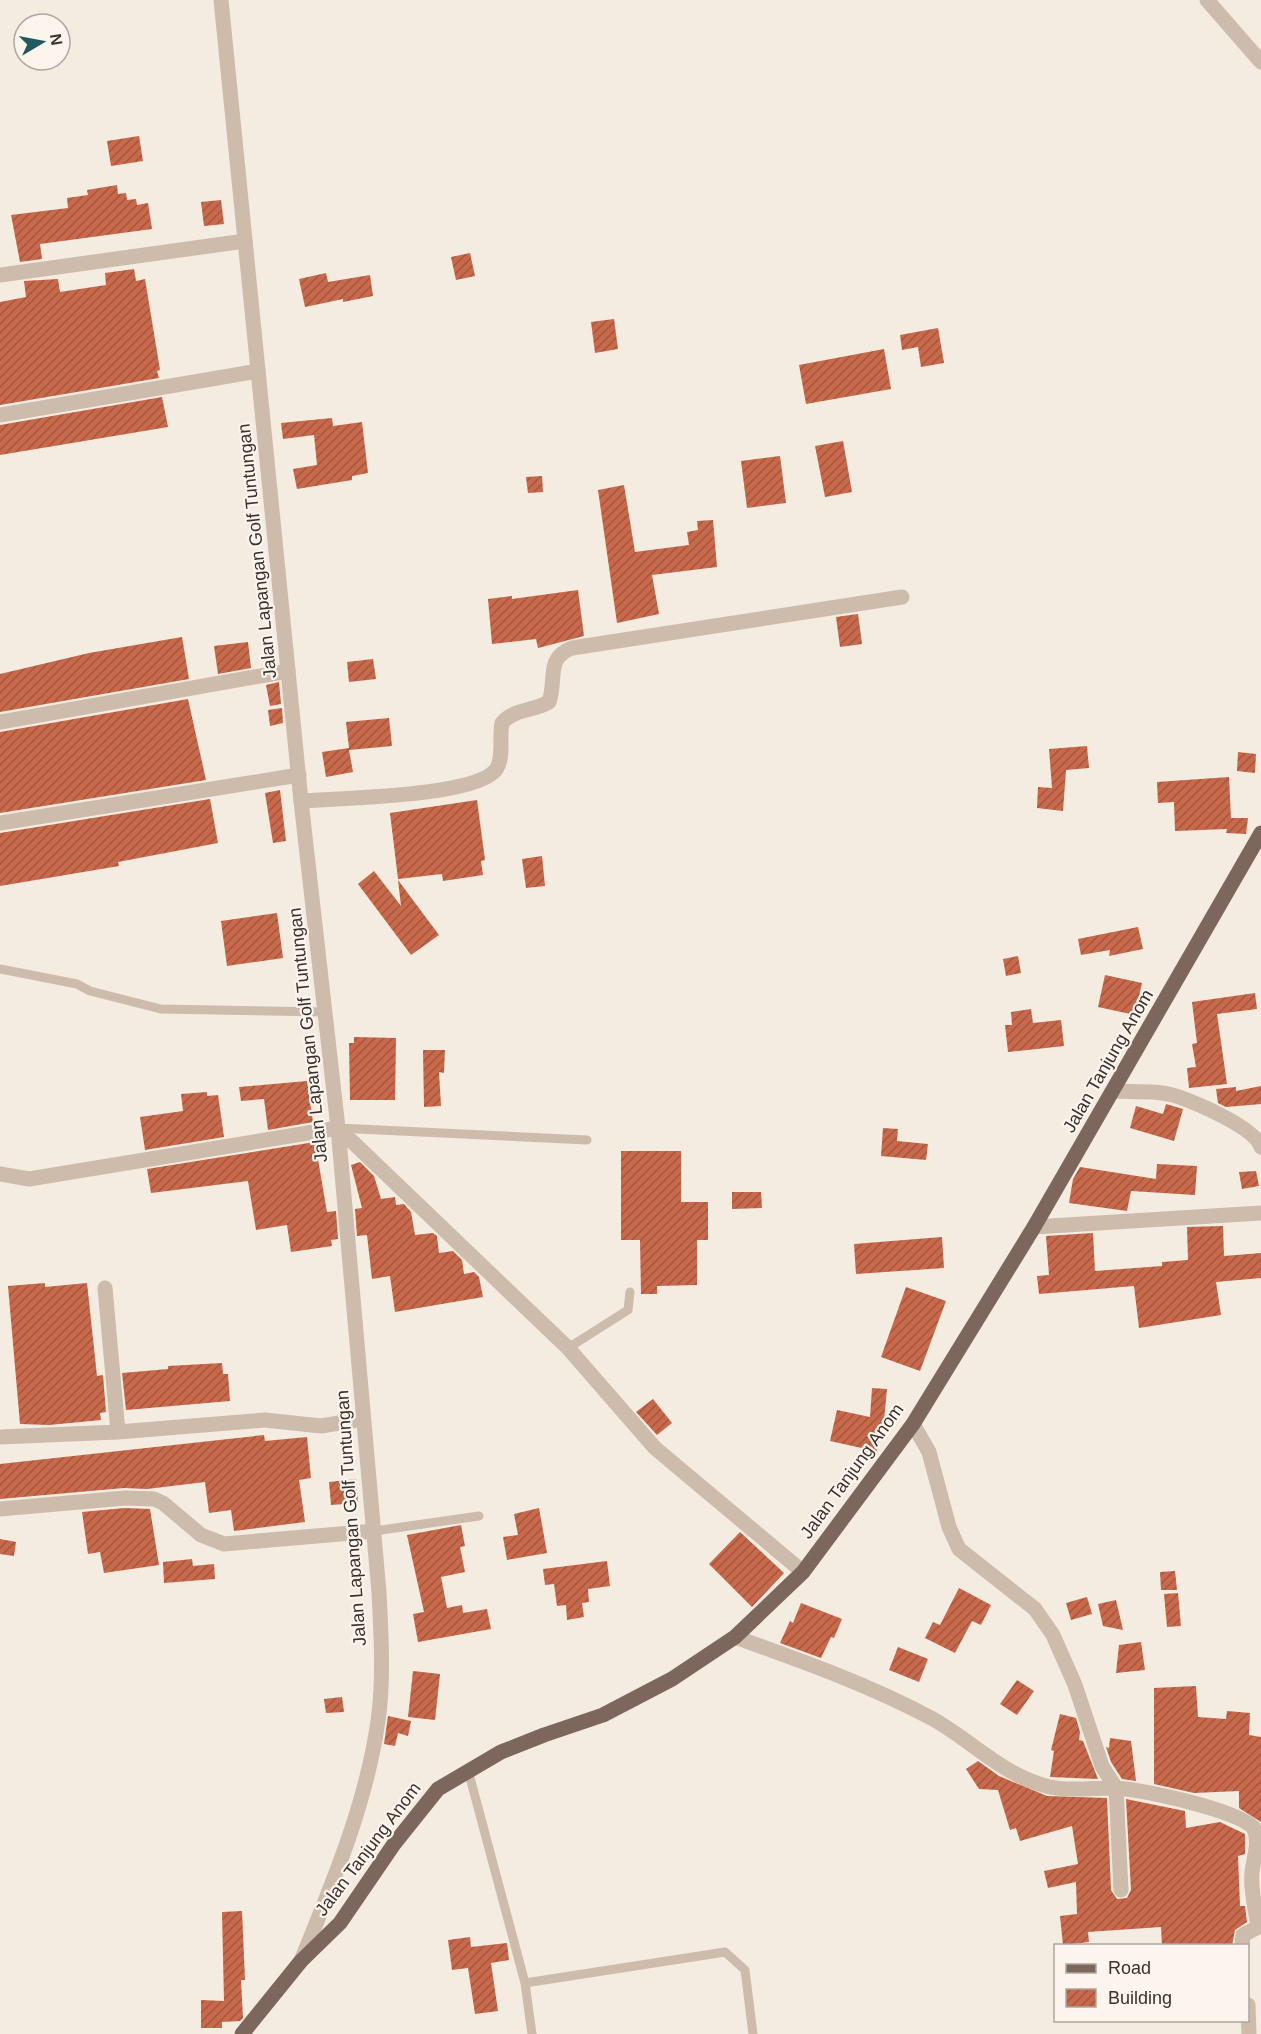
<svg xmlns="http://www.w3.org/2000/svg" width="1261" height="2034" font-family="Arial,sans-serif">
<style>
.building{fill:url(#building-hatch)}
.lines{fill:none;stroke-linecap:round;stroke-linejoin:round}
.service{stroke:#cdbbac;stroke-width:9}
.minor{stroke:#cdbbac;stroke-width:15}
.tertiary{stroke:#cdbbac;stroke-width:15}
.primary{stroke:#7d675c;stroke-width:15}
.labels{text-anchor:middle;stroke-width:4.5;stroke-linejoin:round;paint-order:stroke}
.street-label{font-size:18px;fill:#3b302b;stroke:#fbf5ee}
</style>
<defs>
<pattern id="building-hatch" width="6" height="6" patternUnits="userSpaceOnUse" patternTransform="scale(1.5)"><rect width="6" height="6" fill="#c8694b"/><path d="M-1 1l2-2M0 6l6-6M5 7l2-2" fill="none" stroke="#a4573f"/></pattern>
</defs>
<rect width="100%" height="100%" fill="#f4ebe1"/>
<path class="building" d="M139,136L143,161L111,166L107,141Z
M117,185L118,194L126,193L127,200L136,199L137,205L148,203L152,229L40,244L42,259L20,262L11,215L68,208L67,198L88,195L87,190Z
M221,200L224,224L204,226L201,202Z
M470,253L475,276L456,280L451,257Z
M134,269L136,281L145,279L160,370L157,371L159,378L0,405V302L26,297L24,281L58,279L60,292L106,285L105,273Z
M326,273L328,282L370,275L373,296L343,302V299L305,307L299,279Z
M614,319L618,349L595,353L591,322Z
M938,328L944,363L921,367L918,347L902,350L900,335Z
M884,349L891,389L806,404L799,365Z
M162,397L168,427L0,455V425Z
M332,418L333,426L362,422L368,473L352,476V480L297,489L293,469L317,465L314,435L283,439L281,423Z
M843,441L852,492L825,497L815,446Z
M780,456L786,503L747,508L741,461Z
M542,476L543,492L528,493L526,477Z
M624,485L635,552L689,545L687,532L698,530L697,521L713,520L717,567L652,575L659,614L617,623L598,490Z
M578,590L584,636L538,648L536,639L492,644L488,599L512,596V599Z
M858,614L862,644L840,647L836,617Z
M182,637L189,679L0,712V674L89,653Z
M248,642L251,668L218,674L214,646Z
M373,659L376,679L349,682L347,662Z
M279,682L281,704L270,706L266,685Z
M188,699L206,780L0,813V732Z
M282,708L283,723L270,726L268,710Z
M389,718L392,746L349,750L353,772L326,777L322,752L349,748L346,722Z
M1087,746L1089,768L1066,770L1063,811L1037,808L1038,787L1052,788L1049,749Z
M1238,752L1256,754L1255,773L1237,771Z
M1229,777L1231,818H1248L1246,834L1226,833L1227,829L1175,831L1174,802L1158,803L1157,782Z
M280,790L286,841L273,843L265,793Z
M210,799L218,843L118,862L119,866L0,886V833Z
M477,800L485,860L481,861L483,875L443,881L442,874L398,879L390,813Z
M542,856L545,886L526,888L522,859Z
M374,871L401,906L398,880L439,935L411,955L358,884Z
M277,913L283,958L227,966L221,921Z
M1138,927L1143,949L1109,956L1110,950L1081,955L1078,939Z
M1018,956L1021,973L1006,976L1003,959Z
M1105,975L1142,983L1135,1015L1098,1007Z
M1255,993L1257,1009L1217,1014L1227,1084L1189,1088L1187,1068L1196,1067L1192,1044L1197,1043L1192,1002Z
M1031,1009L1033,1023L1061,1020L1064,1046L1008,1052L1005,1025H1012L1011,1012Z
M354,1037L396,1038L395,1100H350L349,1043H354Z
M423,1050H445L444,1073L439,1072L441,1106L424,1107Z
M307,1081L313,1122L268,1130L264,1099L241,1101L239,1087Z
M1261,1086V1104L1226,1107L1218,1103L1216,1089L1236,1087V1091Z
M207,1092V1096L218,1095L224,1137L145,1150L140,1117L183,1111L181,1094Z
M1166,1104L1183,1109L1174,1141L1130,1128L1136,1106L1163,1114Z
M883,1128L898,1129L897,1141L928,1144L926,1160L881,1156Z
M315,1142L327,1212L336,1211L338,1239L331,1240L332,1246L291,1252L287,1225L256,1230L248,1181L151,1193L147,1169Z
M621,1151H681V1202H708V1240H697V1285L657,1286V1294H641L640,1240H621Z
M360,1162L374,1176L381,1199L395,1197L396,1205L404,1204L411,1212L415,1235L433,1233L437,1236L439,1253L453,1251L462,1260L464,1274L474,1272L479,1277L483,1297L395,1312L390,1276L372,1279L367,1235L357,1236L355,1209L362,1208L351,1165Z
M1157,1164L1197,1166L1195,1195L1131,1191L1127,1211L1069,1203L1073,1179L1080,1167L1156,1179Z
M1256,1171L1259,1186L1242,1189L1239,1172Z
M732,1192H761L762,1208L732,1209Z
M1223,1226L1224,1256L1261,1253V1278L1216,1282L1221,1315L1139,1328L1134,1286L1039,1294L1037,1276L1049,1275L1046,1236L1093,1233L1095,1271L1162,1266V1262L1188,1260L1187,1227Z
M942,1237L944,1268L856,1274L854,1244Z
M45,1283V1287L87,1283L97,1376L103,1375L106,1412L100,1413L101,1420L49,1425L20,1424L8,1286Z
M906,1287L946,1301L920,1371L881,1357Z
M222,1363L223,1374H228L230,1401L126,1410L122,1373L168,1369V1366Z
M872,1388L887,1389L884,1420L875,1458L866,1456V1449L830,1441L837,1410L870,1417Z
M653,1399L672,1423L657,1435L636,1412Z
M264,1435L265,1441L307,1437L311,1478L299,1480L305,1522L234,1531L231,1510L209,1513L205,1482L147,1489L124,1488L0,1499V1464Z
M356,1479L358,1503L331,1505L329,1482Z
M125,1508L150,1509L159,1565L104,1573L100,1552L88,1554L82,1512Z
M539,1508L547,1553L507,1560L503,1537L518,1535L514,1514Z
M461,1525L465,1546L460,1547L465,1572L441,1577L447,1608L462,1605L463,1613L487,1609L491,1629L418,1642L413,1614L424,1612L407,1535Z
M740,1532L784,1573L752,1607L709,1564Z
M0,1539L16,1542L14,1556L0,1554Z
M192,1559L193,1566L214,1564L215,1579L164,1583L163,1562Z
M607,1561L610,1586L588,1589L589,1602L582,1603L584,1617L567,1620L566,1605L557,1606L554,1584L545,1585L543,1569Z
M1175,1571L1177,1590H1161L1160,1572Z
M959,1588L991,1605L981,1625L972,1621L955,1653L925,1638L933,1622L940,1625Z
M1178,1593L1181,1626L1167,1627L1164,1594Z
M1087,1597L1092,1614L1071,1620L1066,1603Z
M1116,1600L1123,1630L1103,1626L1098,1604Z
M801,1603L842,1619L834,1638L831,1637L821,1658L780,1643L790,1621L793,1623Z
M1141,1642L1145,1670L1116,1673L1119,1645Z
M898,1647L928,1659L919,1682L889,1670Z
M413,1671L440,1674L435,1720L408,1717Z
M1017,1680L1034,1691L1017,1715L1000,1704Z
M1196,1686L1198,1717L1226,1719L1227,1711L1250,1713L1249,1735L1261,1737V1822L1239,1808V1791L1194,1793L1154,1784V1688Z
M342,1697L344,1712L326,1713L324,1699Z
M1060,1714L1076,1718L1080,1732L1079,1740L1083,1741L1098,1779L1050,1777L1054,1751L1051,1750Z
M388,1716L411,1721L408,1736L398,1733L395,1746L384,1744Z
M1110,1738L1131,1741L1136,1781L1122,1779L1111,1762L1106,1747L1109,1748Z
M978,1761L999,1776L1047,1796L1107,1798L1111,1890L1117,1899L1127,1898L1131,1890L1126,1799L1185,1811L1186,1828L1220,1822L1245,1834V1854L1238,1856L1240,1906H1245L1247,1922L1235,1930L1232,1946H1162L1161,1927L1088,1932L1089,1942L1063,1945L1060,1916L1077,1914L1076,1882L1048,1888L1044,1871L1078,1864L1072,1826L1020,1841L1016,1828L1010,1830L998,1790L979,1789L966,1769Z
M242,1911L245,1980H241L243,2018L240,2021L222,2022V2028H201V2000L224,2001L222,1912Z
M470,1937L471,1947L507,1943L509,1960L491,1963L498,2011L475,2014L468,1968L452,1970L448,1940Z"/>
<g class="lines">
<path class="service" d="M0,969L77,984L90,991L161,1009L325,1012
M338,1128L587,1140
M568,1348L628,1310L630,1292
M374,1531L479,1516
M468,1770L525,1983L532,2034
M525,1983L725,1952L745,1970L753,2034"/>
<path class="minor" d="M1207,0L1261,62
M0,275L245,241
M0,415L258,371
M0,722L288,671
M301,801C335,798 482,797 497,768C504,756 499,736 502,723C513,709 534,711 549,702C557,680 545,658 572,648L902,597
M0,823L299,775
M1114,1091C1134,1092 1160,1090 1179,1097C1199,1104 1255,1128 1261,1147
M0,1174L29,1179L338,1128L568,1348L655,1448L803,1572
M1034,1227L1261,1213
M105,1288L118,1432
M913,1424L929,1452L949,1527L959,1549L1035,1609L1053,1635L1075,1685L1102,1766L1116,1788L1121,1890
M0,1437L118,1432L265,1420L321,1426L363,1419
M0,1509L125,1498L154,1499L163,1503L201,1535L224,1544L374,1531
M735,1637C802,1661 870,1685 933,1719C972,1741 1005,1777 1050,1787C1074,1792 1095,1787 1118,1788C1147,1791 1233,1809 1253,1827C1261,1841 1253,1859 1252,1873C1250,1890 1256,1910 1258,1927L1243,1935L1242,1946
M1248,2005L1249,2034"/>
<path class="tertiary" d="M221,0L301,801L338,1128L379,1592C381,1634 384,1679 378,1721C366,1805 333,1882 301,1961"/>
<path class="primary" d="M242,2034L301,1961L340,1923L394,1844L438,1789L501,1752L544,1735L603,1715L672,1679L735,1637L803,1572L913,1424L1034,1227L1261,833"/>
</g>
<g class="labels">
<g class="street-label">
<text transform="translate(257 551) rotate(-96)" y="6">Jalan Lapangan Golf Tuntungan</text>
<text transform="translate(308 1035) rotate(-96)" y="6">Jalan Lapangan Golf Tuntungan</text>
<text transform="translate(1108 1061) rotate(-60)" y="6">Jalan Tanjung Anom</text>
<text transform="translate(852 1471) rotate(-54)" y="6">Jalan Tanjung Anom</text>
<text transform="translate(351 1518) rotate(-94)" y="6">Jalan Lapangan Golf Tuntungan</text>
<text transform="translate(368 1849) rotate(-53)" y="6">Jalan Tanjung Anom</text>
</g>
</g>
<rect x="1054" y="1944" width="195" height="78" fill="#fbf5ee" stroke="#aea6a0" stroke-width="1.5"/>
<rect x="1066" y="1964" width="30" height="9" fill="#7d675c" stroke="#aea6a0" stroke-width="1.5"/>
<text x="1108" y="1974" font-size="18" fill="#3b302b">Road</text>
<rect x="1066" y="1989" width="30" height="18" fill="url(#building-hatch)" stroke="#aea6a0" stroke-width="1.5"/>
<text x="1108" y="2004" font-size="18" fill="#3b302b">Building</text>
<g transform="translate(42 42) rotate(80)"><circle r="28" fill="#fbf5ee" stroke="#aea6a0" stroke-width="1.5"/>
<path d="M0-4.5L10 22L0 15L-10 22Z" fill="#1f5a5e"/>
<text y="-9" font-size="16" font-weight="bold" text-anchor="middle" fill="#3b302b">N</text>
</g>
</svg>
